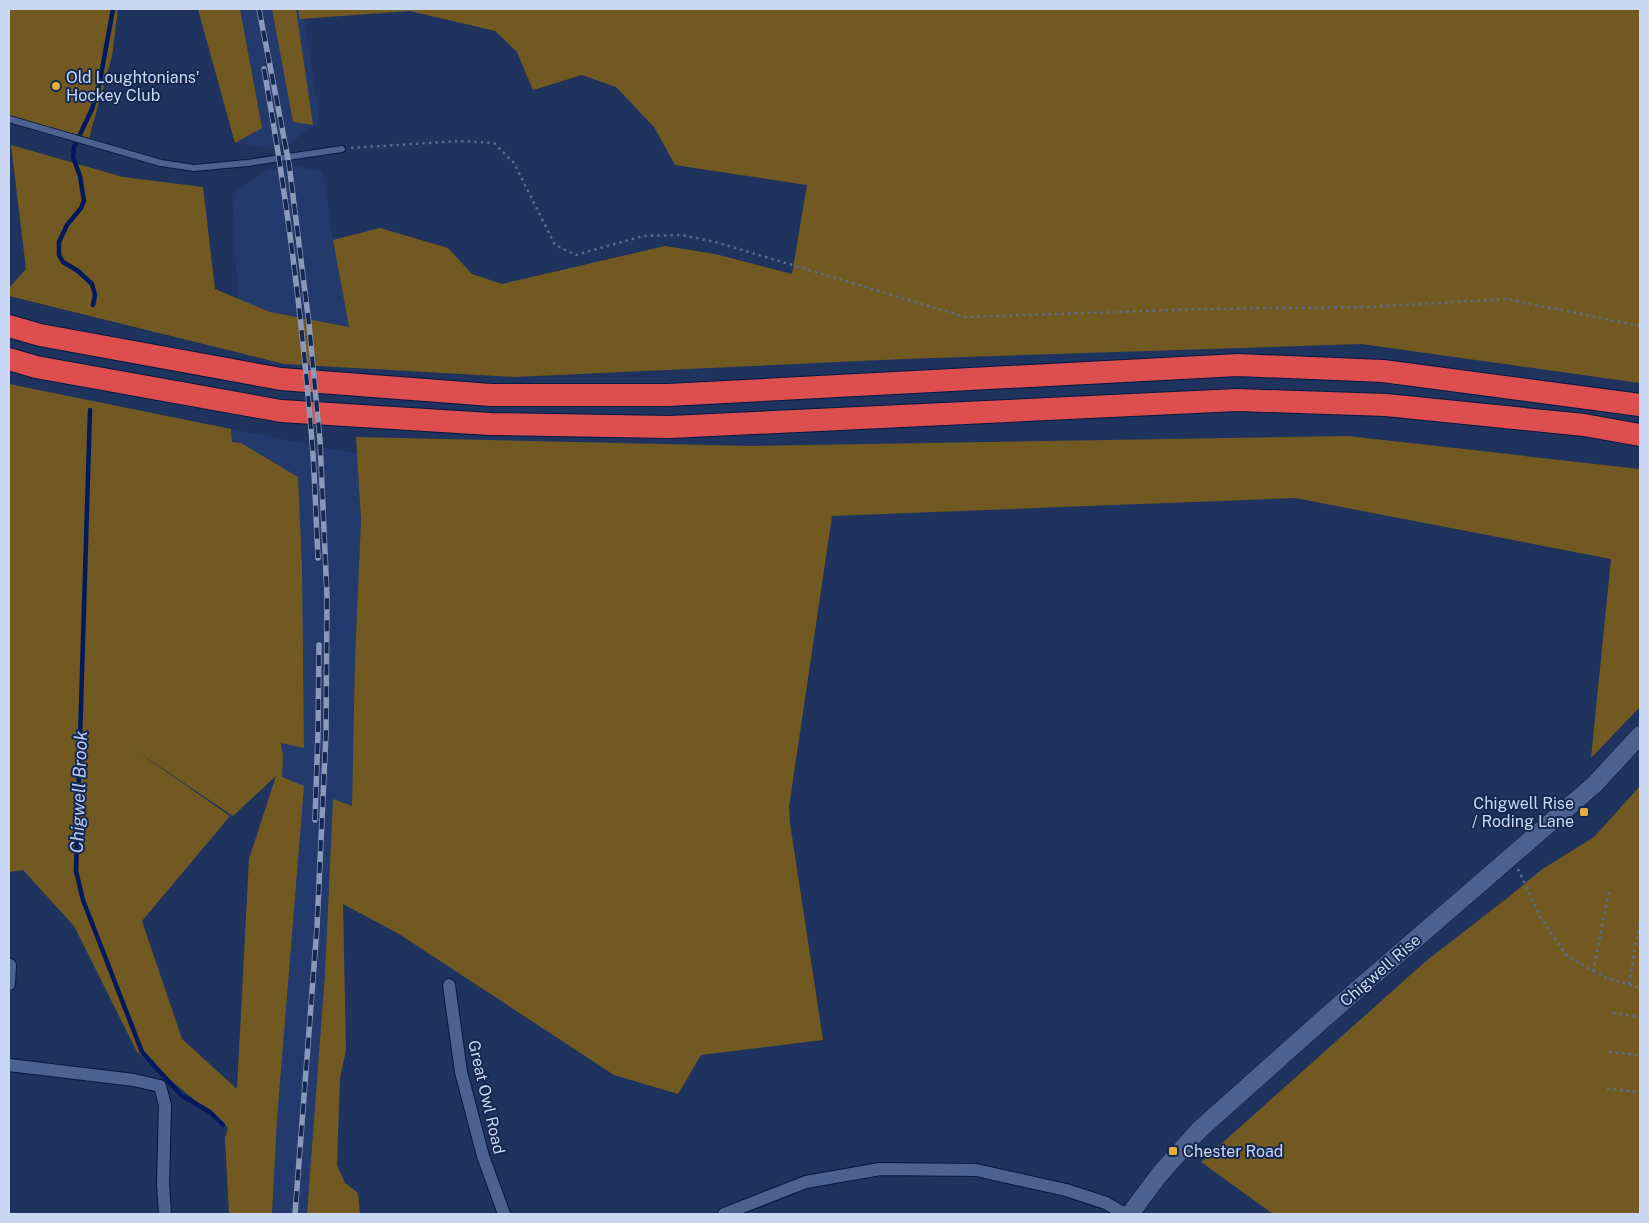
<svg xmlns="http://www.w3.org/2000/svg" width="1649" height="1223" font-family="'Public Sans',sans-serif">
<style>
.built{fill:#233a6c}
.green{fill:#725921;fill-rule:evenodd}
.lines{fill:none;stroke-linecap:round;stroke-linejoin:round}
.stream{stroke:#02195d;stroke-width:4.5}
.lane-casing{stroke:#071941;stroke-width:8}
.street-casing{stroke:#071941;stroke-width:14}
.secondary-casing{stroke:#071941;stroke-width:19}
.highway-casing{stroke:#071941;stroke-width:24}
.path{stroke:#586b90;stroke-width:2.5;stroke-dasharray:2.5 4;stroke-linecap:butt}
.lane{stroke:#4c6392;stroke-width:6}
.street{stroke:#4c6392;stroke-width:12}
.secondary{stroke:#4c6392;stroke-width:18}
.highway{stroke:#dd4e4f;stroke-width:22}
.rail-casing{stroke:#8999ba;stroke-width:5.5}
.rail{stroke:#152852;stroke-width:4;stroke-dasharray:11;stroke-linecap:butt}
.poi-dot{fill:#e3ae35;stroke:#152852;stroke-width:2}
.labels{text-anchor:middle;stroke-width:4;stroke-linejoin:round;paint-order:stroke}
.poi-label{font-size:16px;fill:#cad8f3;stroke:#152852;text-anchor:start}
.street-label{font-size:16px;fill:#cad8f3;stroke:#152852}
.water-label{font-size:18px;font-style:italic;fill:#b8cdf6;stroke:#152852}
</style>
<rect width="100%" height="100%" fill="#1e335e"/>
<path class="built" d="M198,9H303L320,122L290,143L265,148L235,143Z
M295,166L323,172L333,240L349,327L240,343L232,194L268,170Z
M231,429L357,454L361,520L352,807L343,903L346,1050L340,1078L337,1165L345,1183L358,1193L360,1214H229L225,1138L251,1071L283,756Z"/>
<path class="green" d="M9,9H118L112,56L89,138L9,116Z
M198,9H240L262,128L235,143Z
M272,9H296L313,125L293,122Z
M298,9H1640V383L1361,344L904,359L515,377L284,364L9,296V288L26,269L11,145L123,177L203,187L215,289L270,312L349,327L333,240L380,228L448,248L472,274L502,284L665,246L715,254L792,274L807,185L675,165L654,127L616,87L582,75L533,90L517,52L495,31L410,11L300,19Z
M9,384L231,429L232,442L241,443L298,477L302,567L304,748L281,743L283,756L282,777L304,786L277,1119L272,1214H229L225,1138L228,1128L137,1052L74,926L23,870L9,872ZM132,748L233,816L276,776L249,859L237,1089L182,1039L142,921L230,816Z
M1348,436L1640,469V707L1591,758L1611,559L1295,498L832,516L789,807L790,823L823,1040L701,1055L678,1094L614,1075L399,934L343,904L346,1050L340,1078L337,1165L345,1183L358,1193L360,1214H307L325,974L333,799L352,806L355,660L361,520L356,437L752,446Z
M1640,786V1214H1273L1201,1162L1426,961L1510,896L1541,870L1594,837Z"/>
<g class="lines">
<path class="stream" d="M93,305L95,295L92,284L78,271L63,262L59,255V242L67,225L81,208L84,201L80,176L73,157L74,147L92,109L99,86L113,9
M90,410L76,871L83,900L142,1052L181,1095L210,1112L223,1125"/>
<defs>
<path id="lane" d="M9,119L161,163L194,168L247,163L342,149"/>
<path id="street" d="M9,984L10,965
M449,985L461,1072L483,1156L504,1214
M9,1065L134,1080L160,1086L165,1105L163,1184L165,1214
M724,1214L806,1182L880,1169L976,1170L1066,1190L1106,1203L1125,1214"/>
<path id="secondary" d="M1130,1214L1159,1175L1199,1130L1320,1022L1595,784L1640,735"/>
<path id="highway" d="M9,326L40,335L281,379L491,395H668L1238,365L1383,371L1640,405
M9,359L36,367L281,411L490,424L670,427L1237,400L1386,405L1584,425L1640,435"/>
</defs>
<use href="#lane" class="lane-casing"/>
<use href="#street" class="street-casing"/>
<use href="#secondary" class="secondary-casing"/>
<use href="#highway" class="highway-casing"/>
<path class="path" d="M351,148L460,141L494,143L514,163L555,245L576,255L643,236L682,235L719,243L965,317L1204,309L1367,307L1507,299L1640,326
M1518,869L1541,918L1567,956L1604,977L1640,988
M1593,971L1609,892
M1629,984L1640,919
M1613,1013L1640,1017
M1609,1052L1640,1055
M1607,1089L1640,1092"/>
<use href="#lane" class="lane"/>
<use href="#street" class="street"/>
<use href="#secondary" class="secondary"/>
<use href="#highway" class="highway"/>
<defs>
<path id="rail" d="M259,9L289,164L309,324L320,441L327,596L326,733L317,927L295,1214
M264,69C286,191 302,316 312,441C315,479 316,519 318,558
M315,820L318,733L319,645"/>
</defs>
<use href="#rail" class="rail-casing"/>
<use href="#rail" class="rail"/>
</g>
<g class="poi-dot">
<circle cx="56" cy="86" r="5"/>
<rect x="1579" y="807" width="10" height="10" rx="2.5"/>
<rect x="1168" y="1146" width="10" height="10" rx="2.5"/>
</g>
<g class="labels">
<g class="poi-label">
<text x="66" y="83">Old Loughtonians'<tspan x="66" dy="18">Hockey Club</tspan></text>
<text x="1574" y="809" text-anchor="end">Chigwell Rise<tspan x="1574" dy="18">/ Roding Lane</tspan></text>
<text x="1183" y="1157">Chester Road</text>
</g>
<g class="street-label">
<text transform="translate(1380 970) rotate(-41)" y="6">Chigwell Rise</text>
<text transform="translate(487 1097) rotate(77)" y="6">Great Owl Road</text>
</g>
<g class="water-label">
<text transform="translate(79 792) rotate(-88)" y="6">Chigwell Brook</text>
</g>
</g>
<rect width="1649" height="1223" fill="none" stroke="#cad8f3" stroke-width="20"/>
</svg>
